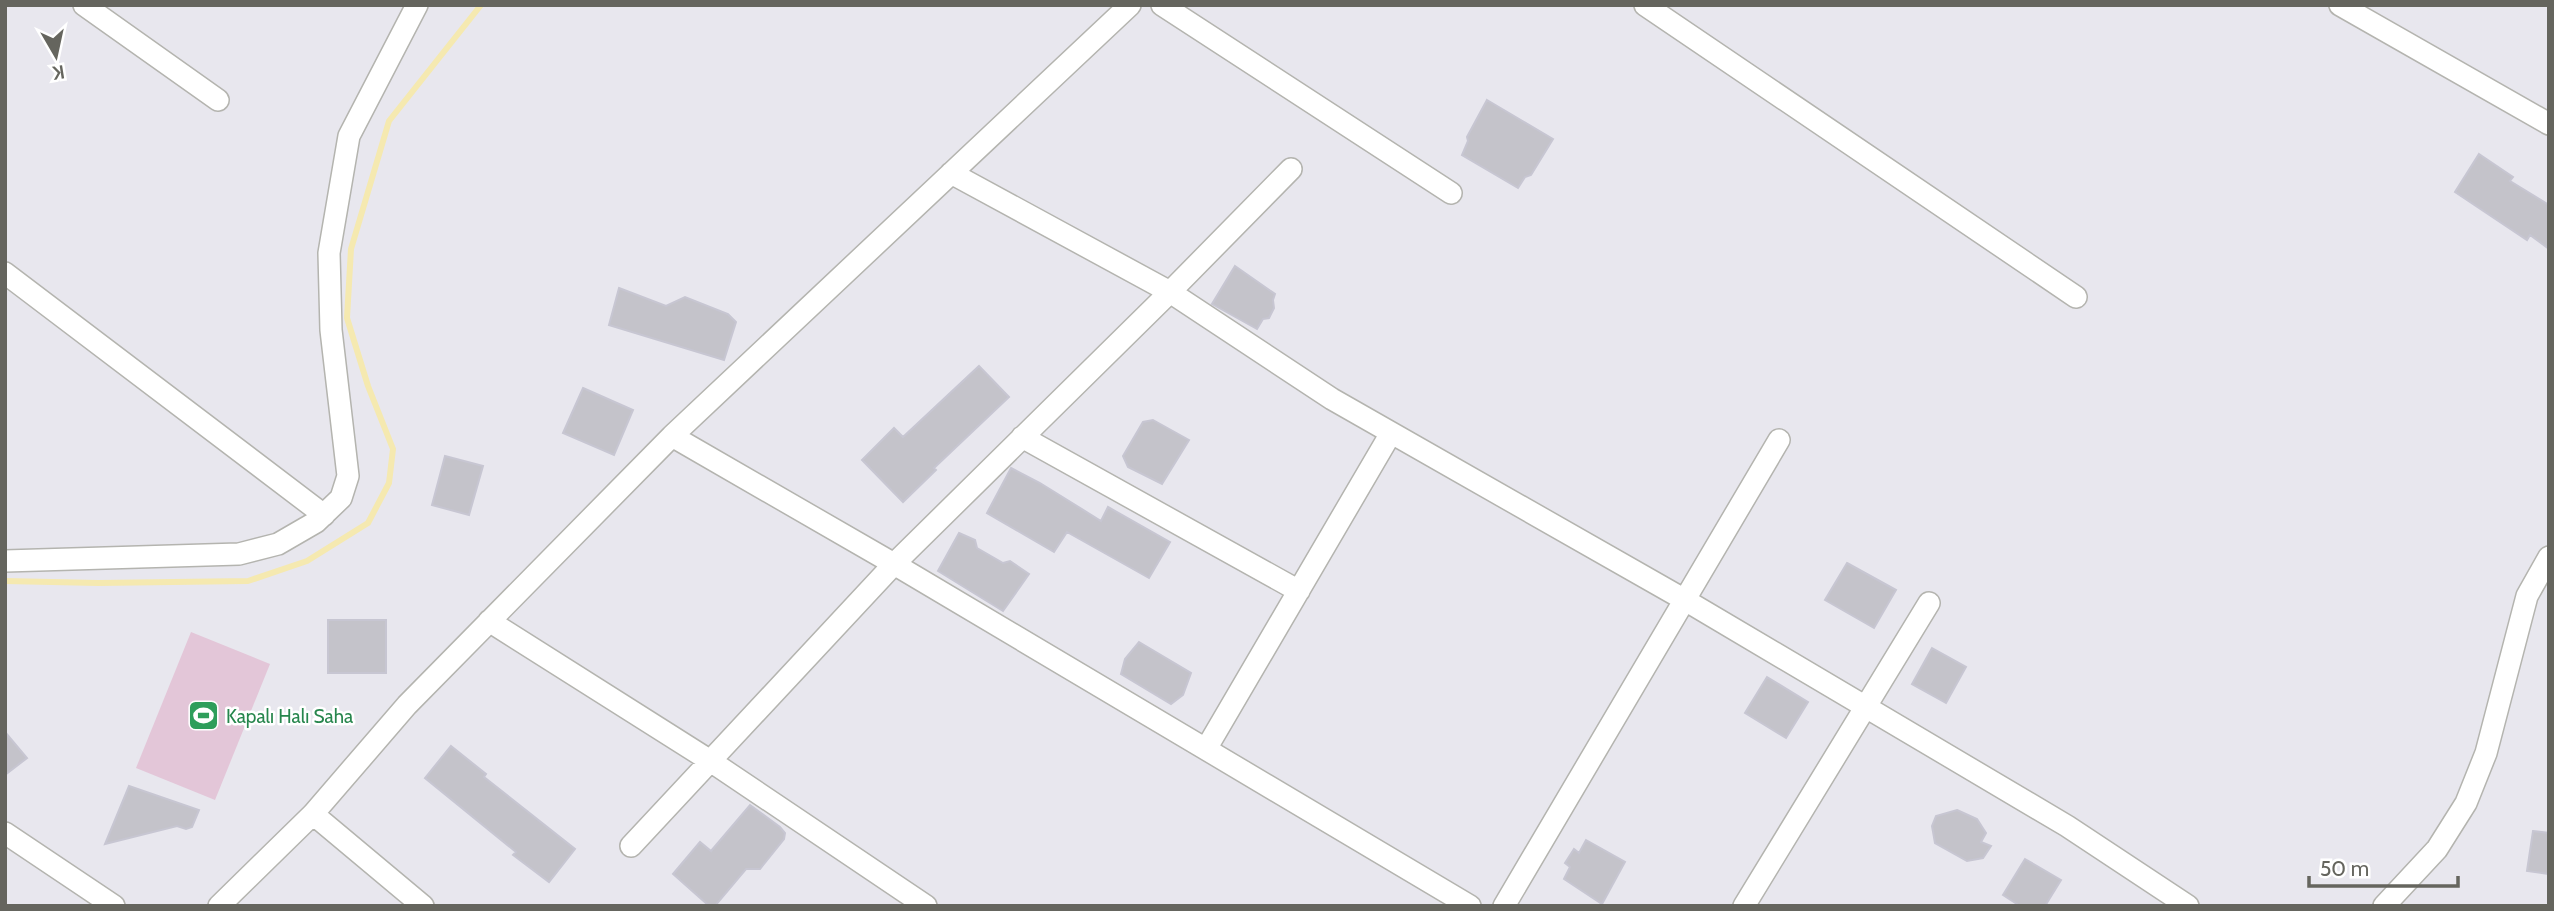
<svg xmlns="http://www.w3.org/2000/svg" width="2554" height="911" font-family="Cabin,sans-serif">
<style>
.green{fill:#e3c6d8}
.lines{fill:none;stroke-linecap:round;stroke-linejoin:round}
.stream{stroke:#f5e9b0;stroke-width:6}
.building{fill:#c4c3ca;stroke:#c7c6d2;stroke-width:2}
.minor-casing{stroke:#b4b4af;stroke-width:24}
.minor{stroke:#fff;stroke-width:21}
.labels{text-anchor:middle;stroke-width:5;stroke-linejoin:round;paint-order:stroke}
.leisure-label{font-size:19px;fill:#27864d;stroke:#fff;text-anchor:start}
</style>
<rect width="100%" height="100%" fill="#e8e7ee"/>
<path class="green" d="M191,632L270,664L215,800L136,768Z"/>
<g class="lines">
<path class="stream" d="M5,581L98,583L248,581L307,561L368,523L389,483L393,449L368,386L347,318L351,249L389,121L481,5"/>
</g>
<path class="building" d="M1487,100L1553,139L1531,175L1525,177L1518,188L1462,155L1468,141L1467,137Z
M2479,154L2513,177L2510,181L2549,205V249L2530,235L2527,240L2455,192Z
M1235,266L1275,294L1273,300L1274,308L1269,318L1263,319L1257,329L1212,304Z
M619,288L666,306L685,297L728,314L736,322L724,360L609,325Z
M979,366L1009,397L934,468L936,470L903,502L862,460L894,428L903,437Z
M583,388L633,410L614,455L563,433Z
M1153,420L1189,440L1162,484L1128,467L1123,456L1143,422Z
M445,456L483,466L469,515L432,505Z
M1011,468L1040,483L1101,521L1108,507L1170,542L1149,578L1067,532L1054,552L987,513Z
M959,533L975,540L977,548L1003,563L1010,561L1029,574L1003,611L938,571Z
M1847,563L1896,590L1874,628L1825,600Z
M328,620H386V673H328Z
M1139,642L1191,673L1183,695L1171,704L1121,674L1125,659Z
M1932,648L1966,667L1946,703L1912,684Z
M1767,677L1808,702L1786,738L1745,713Z
M5,732L27,758L5,775Z
M451,746L486,774L484,777L575,849L549,882L513,855L516,852L425,778Z
M129,786L199,810L192,827L186,829L177,826L105,844Z
M750,805L780,827L785,833L784,839L760,869H746L715,906L707,904L673,874L700,842L711,851Z
M1957,810L1977,819L1986,833L1981,842L1991,846L1983,858L1967,861L1935,843L1932,826L1936,816Z
M2533,831L2549,833V874L2527,871Z
M1586,840L1625,862L1602,904L1564,879L1570,867L1565,863L1574,849L1579,853Z
M2025,859L2061,880L2045,906H2020L2003,895Z"/>
<g class="lines">
<defs>
<path id="minor" d="M84,5L218,100
M1162,5L1451,193
M1645,5L2076,297
M2340,5L2549,124
M951,173L1170,292L1332,399L1685,600L2067,826L2188,906
M5,273L324,515
M672,436L894,564L1470,906
M1022,437L1299,591
M5,561L239,554L278,544L316,522L341,498L348,476L331,330L329,253L349,136L417,5
M489,621L712,762L926,906
M1206,749L1391,433
M313,814L423,906
M5,833L114,906
M631,846L894,564L1170,292L1291,169
M219,906L313,814L407,705L672,436L1130,5
M1504,906L1779,440
M1744,906L1929,603
M2384,906L2437,849L2466,803L2486,753L2527,596L2549,557"/>
</defs>
<use href="#minor" class="minor-casing"/>
<use href="#minor" class="minor"/>
</g>
<defs>
<symbol id="stadium-square" viewBox="-11 -11 22 22"><rect x="-9" y="-9" width="18" height="18" rx="4" fill="#2e9e5b" stroke="#fff"/><path d="M0-5a6.5 5 0 1 0 0 10a6.5 5 0 1 0 0-10ZM-3.5-1.8h7v3.6h-7Z" fill="#fff"/></symbol>
</defs>
<g fill-rule="evenodd">
<use href="#stadium-square" x="186" y="698" width="35" height="35"/>
</g>
<g class="labels">
<g class="leisure-label">
<text x="226" y="723">Kapalı Halı Saha</text>
</g>
</g>
<rect width="2554" height="911" fill="none" stroke="#65655e" stroke-width="14"/>
<g transform="translate(56 56) rotate(171)" stroke="#ffffff" stroke-width="5" paint-order="stroke">
<path d="M0-5L12 26L0 18L-12 26Z" fill="#65655e"/>
<text y="-10" font-size="19" font-weight="bold" text-anchor="middle" fill="#65655e">K</text>
</g>
<path d="M2309 876v10h149v-10" fill="none" stroke="#65655e" stroke-width="3.5"/>
<text x="2320" y="876" font-size="21" fill="#65655e" stroke="#ffffff" stroke-width="5" paint-order="stroke">50 m</text>
</svg>
